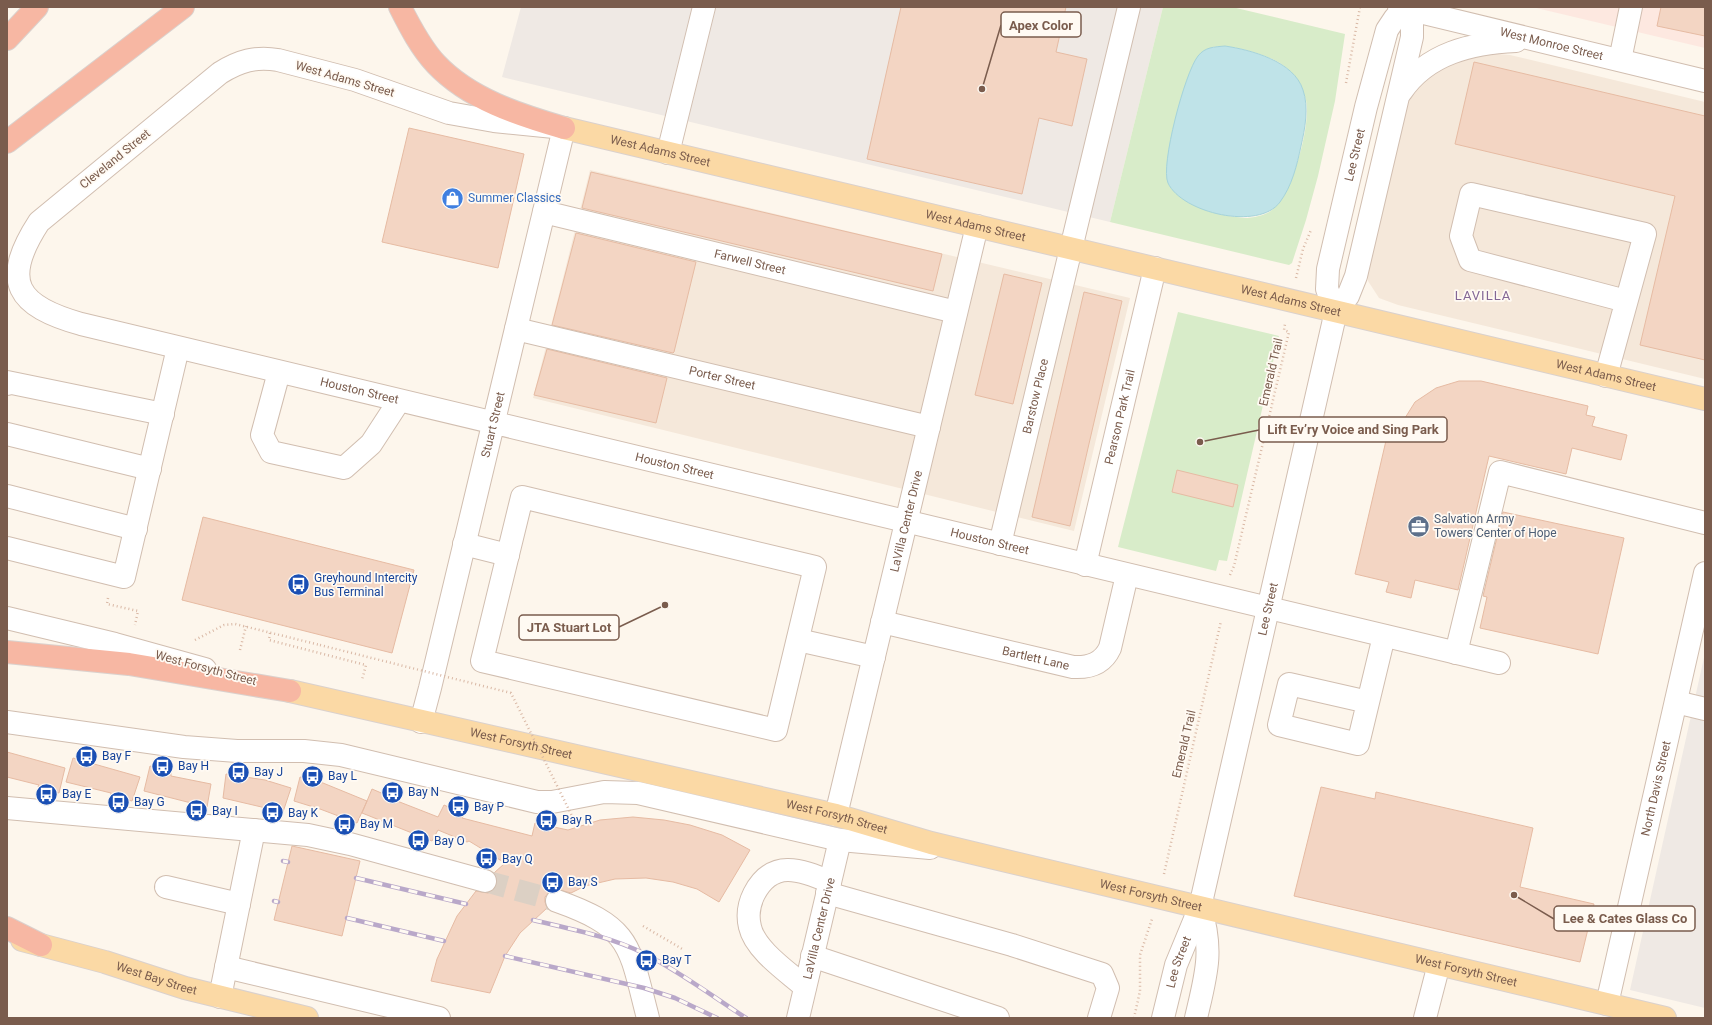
<svg xmlns="http://www.w3.org/2000/svg" width="1712" height="1025" font-family="Roboto,sans-serif">
<style>
.residential{fill:#f5e8da}
.commercial{fill:#fde8e0}
.industrial{fill:#efe9e4}
.green{fill:#d8ecc9;fill-rule:evenodd}
.water{fill:#bfe3e8;stroke:#a5d3da}
.building{fill:#f3d5c3;stroke:#e6bba3}
.lines{fill:none;stroke-linecap:round;stroke-linejoin:round}
.minor-tunnel{stroke:#dcd0c4;stroke-width:22;stroke-dasharray:22 11;stroke-linecap:butt}
.minor-casing{stroke:#d1beb0;stroke-width:24}
.major-casing{stroke:#dad1cd;stroke-width:24}
.highway-casing{stroke:#dad1cd;stroke-width:24}
.path{stroke:#d9b8a5;stroke-width:2.5;stroke-dasharray:1 3;stroke-linecap:butt}
.minor{stroke:#fff;stroke-width:22}
.major{stroke:#fbd9a5;stroke-width:22}
.highway{stroke:#f7b7a3;stroke-width:22}
.rail-casing{stroke:#b9a8c9;stroke-width:4.5}
.rail{stroke:#fffaf3;stroke-width:3;stroke-dasharray:9;stroke-linecap:butt}
.path-bridge{stroke:#d9b8a5;stroke-width:2.5;stroke-dasharray:1 3;stroke-linecap:butt}
.labels{text-anchor:middle;stroke-width:3.5;stroke-linejoin:round;paint-order:stroke}
.street-label{font-size:12px;fill:#7a5c4d;stroke:#fffaf3}
.shop-label{font-size:12px;fill:#366cbe;stroke:#fffaf3;text-anchor:start}
.service-label{font-size:12px;fill:#4e5e75;stroke:#fffaf3;text-anchor:start}
.transit-label{font-size:12px;fill:#164399;stroke:#fffaf3;text-anchor:start}
.neighbourhood-label{font-size:13px;letter-spacing:1px;fill:#846695;stroke:#fffaf3}
.leader{fill:none;stroke:#7a5c4d;stroke-width:1.5}
.callout-dot{fill:#7a5c4d;stroke:#fffaf3;stroke-width:1.5}
.callout{fill:#fffaf3;stroke:#7a5c4d;stroke-width:1.5}
.callout-label{font-size:13px;text-anchor:middle;font-weight:bold;fill:#7a5c4d}
</style>
<rect width="100%" height="100%" fill="#fdf6ec"/>
<path class="residential" d="M1486,53L1510,55L1705,102V379L1398,305L1379,298L1368,281V271L1408,103L1418,87L1433,70Z
M590,170L1130,298L1074,531L533,398Z"/>
<path class="commercial" d="M1532,7H1705V48Z"/>
<path class="industrial" d="M521,7H1163L1110,222L502,77Z
M1705,653V1008L1630,990Z"/>
<path class="green" d="M1163,7H1232L1345,34L1335,101L1318,176L1306,220L1292,263L1289,265L1110,222ZM1225,46C1244,49 1280,57 1291,73C1296,80 1304,92 1306,100C1311,127 1293,190 1273,209C1267,215 1253,218 1244,218C1234,217 1221,215 1212,211C1201,207 1176,184 1166,176L1176,122L1212,47Z
M1178,312L1279,336L1227,561L1219,560L1216,571L1118,547Z"/>
<path class="water" d="M1225,46C1251,50 1294,61 1303,90C1309,107 1305,129 1301,146C1297,165 1292,186 1280,202C1259,231 1182,213 1168,183C1160,166 1185,72 1198,56C1205,47 1214,47 1225,46Z"/>
<path class="building" d="M901,7H1066L1056,52L1087,59L1072,126L1039,118L1022,194L867,159Z
M1661,7H1705V36L1657,26Z
M1474,62L1705,116V360L1640,345L1675,196L1455,144Z
M409,128L524,154L498,268L382,242Z
M591,172L942,254L933,291L582,208Z
M576,233L696,262L674,352L673,353L552,325Z
M1004,274L1042,283L1013,404L975,395Z
M1084,292L1122,301L1070,526L1032,517Z
M547,349L667,378L656,423L534,395Z
M1459,381H1481L1588,406L1586,415L1595,417L1592,426L1627,435L1621,460L1572,448L1566,474L1489,456L1458,590L1415,580L1411,598L1386,592L1389,582L1355,574L1388,432L1401,435L1405,418L1415,402L1436,388Z
M1177,470L1238,485L1233,507L1172,492Z
M1503,512L1624,538L1598,654L1480,628L1487,597L1483,596Z
M203,517L414,570L392,653L182,600Z
M7,752L65,768L59,793L38,787L39,785L7,777Z
M73,758L140,777L132,801L111,796V793L66,782Z
M150,766L171,773V776L211,784L207,807L144,791Z
M226,774L265,780L291,788L283,812L223,798Z
M300,777L323,783L367,801L357,823L320,809L294,801Z
M1321,787L1375,799L1376,792L1533,828L1520,887L1594,904L1580,962L1294,896Z
M372,789L393,798L392,799L438,817L444,805L464,814L462,818L532,836L535,823L568,830L600,820L633,817L664,820L690,825L722,835L750,850L719,902L697,889L673,882L646,878L615,879L585,886L571,893L556,889L550,891L545,897V902L547,908L520,933L505,956L490,993L431,981L437,959L457,916L476,891L488,893L494,890L497,884V878L494,873L505,863L469,841L467,842L438,830L432,841L362,813Z
M292,846L360,861L342,936L274,920Z"/>
<g class="lines">
<path class="minor-tunnel" d="M485,881L557,901"/>
<defs>
<g id="minor">
<path id="s1" d="M1399,7L1705,81"/>
<path d="M1620,60L1631,7"/>
<path d="M1401,92C1427,53 1472,43 1516,41"/>
<path d="M668,153L704,7"/>
<path id="s2" d="M544,212L956,312"/>
<path id="s3" d="M1336,311L1327,289L1328,269L1366,107L1387,30L1395,18L1411,10"/>
<path id="s4" d="M516,329L929,427"/>
<path d="M279,372L262,435L271,452L344,468L371,444L399,401"/>
<path d="M1606,376L1645,234L1471,194L1461,236L1470,260L1626,301"/>
<path d="M7,384V382L163,414"/>
<path d="M7,434L150,469"/>
<path d="M7,496L136,529"/>
<path d="M522,497L815,567L776,730L482,661Z"/>
<path d="M464,544L508,555"/>
<path id="s5" d="M1000,544L1129,7"/>
<path d="M7,548L124,577L178,348"/>
<path id="s6" d="M1085,565L1155,268"/>
<path d="M7,618L115,644L205,669"/>
<path id="s7" d="M882,622L1073,667C1090,668 1103,663 1110,648L1127,575"/>
<path d="M798,640L874,657"/>
<path d="M1456,653L1500,472L1705,523"/>
<path d="M1368,702L1289,684L1279,725L1358,744L1384,636"/>
<path d="M1676,702L1705,709"/>
<path d="M7,722L184,747L237,751H304L341,755L537,802H552L604,792L638,793L840,840L930,848"/>
<path id="s8" d="M421,722L430,688L564,128L494,121L449,113L355,80L278,60C256,56 239,61 220,73L39,222C0,282 17,306 81,324L1499,663"/>
<path d="M7,808L308,835L350,844L485,881"/>
<path id="s9" d="M836,815L977,226"/>
<path d="M166,887L239,904"/>
<path d="M827,893L1012,945L1102,974L1108,988L1099,1018"/>
<path d="M557,901C633,928 629,946 648,1018"/>
<path d="M812,956L998,1018"/>
<path d="M226,967L439,1018"/>
<path d="M805,987C788,972 755,950 750,927C747,915 749,904 754,894C772,859 800,869 830,882"/>
<path d="M220,997L254,830"/>
<path id="s10" d="M1607,1004L1705,573"/>
<path id="s11" d="M798,1018L840,840"/>
<path id="s12" d="M1163,1018L1176,965L1200,907L1336,311L1348,296L1356,276L1412,37V7"/>
<path d="M1196,1018C1206,975 1214,951 1200,907"/>
<path d="M1425,1018L1439,964"/>
</g>
<g id="major">
<path id="s13" d="M564,128L1705,399"/>
<path id="s14" d="M290,691L836,815L931,843L1665,1018"/>
<path id="s15" d="M22,940L105,962L185,988L307,1018"/>
</g>
<path id="highway" d="M400,7C410,27 421,48 436,64C469,99 519,115 564,128
M7,39L37,7
M7,142L183,7
M7,652L129,664L290,691
M7,928L41,945"/>
</defs>
<use href="#minor" class="minor-casing"/>
<use href="#major" class="major-casing"/>
<use href="#highway" class="highway-casing"/>
<path class="path" d="M1346,83L1360,7
M1296,278L1303,249L1311,230
M1230,575L1234,566L1289,332L1284,330L1285,324
M108,598L107,604L138,611L135,625
M270,633L269,640L366,665L362,680
M195,640L224,625L235,624L320,645
M240,650L246,626
M1164,874L1221,621
M643,926L684,950
M1134,1018L1140,991V955L1152,919"/>
<use href="#minor" class="minor"/>
<use href="#major" class="major"/>
<use href="#highway" class="highway"/>
<defs>
<path id="rail" d="M283,861L288,862
M356,878L466,904
M274,901L278,902
M347,918L444,941
M533,920C570,929 609,936 643,953C679,971 712,996 746,1018
M505,956L644,988L675,998L717,1018"/>
</defs>
<use href="#rail" class="rail-casing"/>
<use href="#rail" class="rail"/>
<path class="path-bridge" d="M320,645L511,693L577,826"/>
</g>
<defs>
<symbol id="shop-disc" viewBox="-11 -11 22 22"><circle r="9.5" fill="#3f7fe0" stroke="#fffaf3"/><path d="M-5-2.5h2.3a2.7 3.5 0 0 1 5.4 0H5L5.5 6h-11ZM-1.5-2.5h3a1.5 2.3 0 0 0-3 0Z" fill="#fff"/></symbol>
<symbol id="office-disc" viewBox="-11 -11 22 22"><circle r="9.5" fill="#5c6f8a" stroke="#fffaf3"/><path d="M-6-3h4V-5.5h4V-3h4V5H-6ZM-1-4.5V-3h2v-1.5ZM-6 0V1H6V0Z" fill="#fff"/></symbol>
<symbol id="bus-disc" viewBox="-11 -11 22 22"><circle r="9.5" fill="#1a4fb4" stroke="#fffaf3"/><path d="M-5-6H5V4H4V6H2V4H-2V6H-4V4H-5ZM-3.5-4V0h7V-4ZM-3.5 1.2v1.5H-2V1.2ZM2 1.2v1.5H3.5V1.2Z" fill="#fff"/></symbol>
</defs>
<g fill-rule="evenodd">
<use href="#shop-disc" x="440" y="186" width="25" height="25"/>
<use href="#office-disc" x="1406" y="514" width="25" height="25"/>
<use href="#bus-disc" x="286" y="572" width="25" height="25"/>
<use href="#bus-disc" x="74" y="744" width="25" height="25"/>
<use href="#bus-disc" x="150" y="754" width="25" height="25"/>
<use href="#bus-disc" x="226" y="760" width="25" height="25"/>
<use href="#bus-disc" x="300" y="764" width="25" height="25"/>
<use href="#bus-disc" x="380" y="780" width="25" height="25"/>
<use href="#bus-disc" x="34" y="782" width="25" height="25"/>
<use href="#bus-disc" x="106" y="790" width="25" height="25"/>
<use href="#bus-disc" x="446" y="794" width="25" height="25"/>
<use href="#bus-disc" x="184" y="798" width="25" height="25"/>
<use href="#bus-disc" x="260" y="800" width="25" height="25"/>
<use href="#bus-disc" x="534" y="808" width="25" height="25"/>
<use href="#bus-disc" x="332" y="812" width="25" height="25"/>
<use href="#bus-disc" x="406" y="828" width="25" height="25"/>
<use href="#bus-disc" x="474" y="846" width="25" height="25"/>
<use href="#bus-disc" x="540" y="870" width="25" height="25"/>
<use href="#bus-disc" x="634" y="948" width="25" height="25"/>
</g>
<g class="labels">
<g class="street-label">
<text dy="4" stroke="none"><textPath href="#s1" startOffset="157">West Monroe Street</textPath></text>
<text transform="translate(345 79) rotate(16)" y="4">West Adams Street</text>
<text dy="4" stroke="none"><textPath href="#s13" startOffset="99">West Adams Street</textPath></text>
<text dy="4" stroke="none"><textPath href="#s3" startOffset="161">Lee Street</textPath></text>
<text transform="translate(115 159) rotate(-39)" y="4">Cleveland Street</text>
<text dy="4" stroke="none"><textPath href="#s13" startOffset="423">West Adams Street</textPath></text>
<text dy="4" stroke="none"><textPath href="#s2" startOffset="212">Farwell Street</textPath></text>
<text dy="4" stroke="none"><textPath href="#s13" startOffset="747">West Adams Street</textPath></text>
<text transform="translate(1271 372) rotate(-77)" y="4">Emerald Trail</text>
<text dy="4" stroke="none"><textPath href="#s13" startOffset="1071">West Adams Street</textPath></text>
<text dy="4" stroke="none"><textPath href="#s4" startOffset="212">Porter Street</textPath></text>
<text dy="4" stroke="none"><textPath href="#s8" startOffset="1631">Houston Street</textPath></text>
<text dy="4" stroke="none"><textPath href="#s5" startOffset="152">Barstow Place</textPath></text>
<text dy="4" stroke="none"><textPath href="#s6" startOffset="152">Pearson Park Trail</textPath></text>
<text dy="4" stroke="none"><textPath href="#s8" startOffset="306">Stuart Street</textPath></text>
<text dy="4" stroke="none"><textPath href="#s8" startOffset="1955">Houston Street</textPath></text>
<text dy="4" stroke="none"><textPath href="#s9" startOffset="302">LaVilla Center Drive</textPath></text>
<text dy="4" stroke="none"><textPath href="#s8" startOffset="2279">Houston Street</textPath></text>
<text dy="4" stroke="none"><textPath href="#s12" startOffset="423">Lee Street</textPath></text>
<text dy="4" stroke="none"><textPath href="#s7" startOffset="158">Bartlett Lane</textPath></text>
<text transform="translate(206 668) rotate(15)" y="4">West Forsyth Street</text>
<text dy="4" stroke="none"><textPath href="#s14" startOffset="237">West Forsyth Street</textPath></text>
<text transform="translate(1184 744) rotate(-77)" y="4">Emerald Trail</text>
<text dy="4" stroke="none"><textPath href="#s10" startOffset="221">North Davis Street</textPath></text>
<text dy="4" stroke="none"><textPath href="#s14" startOffset="561">West Forsyth Street</textPath></text>
<text dy="4" stroke="none"><textPath href="#s14" startOffset="885">West Forsyth Street</textPath></text>
<text dy="4" stroke="none"><textPath href="#s11" startOffset="92">LaVilla Center Drive</textPath></text>
<text dy="4" stroke="none"><textPath href="#s12" startOffset="58">Lee Street</textPath></text>
<text dy="4" stroke="none"><textPath href="#s14" startOffset="1209">West Forsyth Street</textPath></text>
<text dy="4" stroke="none"><textPath href="#s15" startOffset="140">West Bay Street</textPath></text>
</g>
<g class="shop-label">
<text x="468" y="202">Summer Classics</text>
</g>
<g class="service-label">
<text x="1434" y="523">Salvation Army<tspan x="1434" dy="14">Towers Center of Hope</tspan></text>
</g>
<g class="transit-label">
<text x="314" y="582">Greyhound Intercity<tspan x="314" dy="14">Bus Terminal</tspan></text>
<text x="102" y="760">Bay F</text>
<text x="178" y="770">Bay H</text>
<text x="254" y="776">Bay J</text>
<text x="328" y="780">Bay L</text>
<text x="408" y="796">Bay N</text>
<text x="62" y="798">Bay E</text>
<text x="134" y="806">Bay G</text>
<text x="474" y="811">Bay P</text>
<text x="212" y="815">Bay I</text>
<text x="288" y="817">Bay K</text>
<text x="562" y="824">Bay R</text>
<text x="360" y="828">Bay M</text>
<text x="434" y="845">Bay O</text>
<text x="502" y="863">Bay Q</text>
<text x="568" y="886">Bay S</text>
<text x="662" y="964">Bay T</text>
</g>
<g class="neighbourhood-label">
<text x="1483" y="300">LAVILLA</text>
</g>
</g>
<path class="leader" d="M982 89L1001 25M1200 442L1259 430M665 605L619 627M1514 895L1554 919"/>
<g class="callout-dot">
<circle cx="982" cy="89" r="4"/>
<circle cx="1200" cy="442" r="4"/>
<circle cx="665" cy="605" r="4"/>
<circle cx="1514" cy="895" r="4"/>
</g>
<g class="callout">
<rect x="1001" y="12" width="80" height="25" rx="4"/>
<rect x="1259" y="417" width="188" height="25" rx="4"/>
<rect x="519" y="615" width="100" height="25" rx="4"/>
<rect x="1554" y="906" width="141" height="25" rx="4"/>
</g>
<g class="callout-label">
<text x="1041" y="30">Apex Color</text>
<text x="1353" y="434">Lift Ev’ry Voice and Sing Park</text>
<text x="569" y="632">JTA Stuart Lot</text>
<text x="1625" y="923">Lee &amp; Cates Glass Co</text>
</g>
<rect width="1712" height="1025" fill="none" stroke="#7a5c4d" stroke-width="16"/>
</svg>
